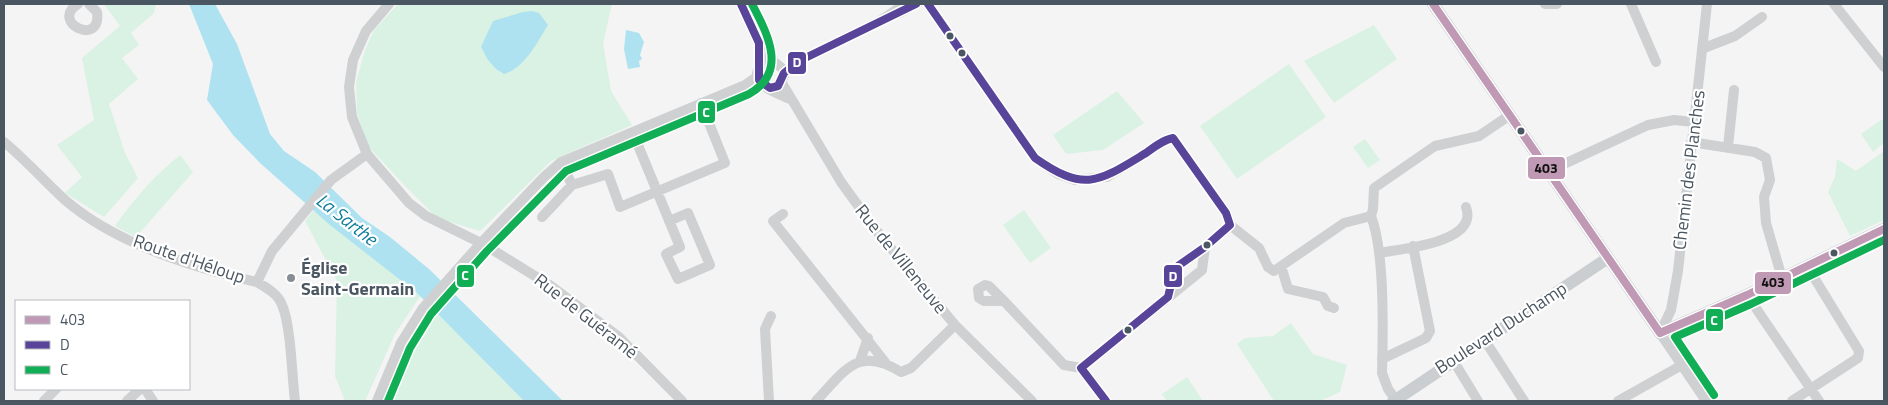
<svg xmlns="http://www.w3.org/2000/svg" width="1888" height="405" font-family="'Titillium Web',sans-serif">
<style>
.green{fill:#d9f2e3}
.water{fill:#aee2f0}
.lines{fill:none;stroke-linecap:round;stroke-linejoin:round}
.minor{stroke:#ced0d2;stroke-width:10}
.major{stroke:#caced1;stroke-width:12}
.bus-1-casing{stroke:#fff;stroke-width:11}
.bus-2-casing{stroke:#fff;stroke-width:11}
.bus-3-casing{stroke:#fff;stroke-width:11}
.bus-1{stroke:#c099b4;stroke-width:8}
.bus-2{stroke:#584499;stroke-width:8}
.bus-3{stroke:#12ae56;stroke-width:8}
.bus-dot{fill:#4a5661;stroke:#fff;stroke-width:2}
.poi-dot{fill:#868d94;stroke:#fff;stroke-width:2}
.labels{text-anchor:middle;stroke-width:4.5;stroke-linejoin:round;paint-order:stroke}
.street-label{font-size:18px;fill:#4a5661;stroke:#fff}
.poi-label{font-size:18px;font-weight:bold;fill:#4a5661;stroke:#fff;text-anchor:start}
.water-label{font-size:19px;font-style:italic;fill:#0c7c9b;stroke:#fff}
.line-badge{stroke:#fff;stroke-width:2}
.badge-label{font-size:14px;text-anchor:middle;font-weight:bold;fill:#fff}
.pale-badge-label{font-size:14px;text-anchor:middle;font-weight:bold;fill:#111}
</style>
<rect width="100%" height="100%" fill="#f4f4f4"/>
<path class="green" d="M104,4H156L154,13L131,33L139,45L122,58L138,79L109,104L125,153L138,178L104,217L65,193L82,177L57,145L94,120L82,58L120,26Z
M398,4H612L603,43L611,91L632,125L551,161L480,231L437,218L406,187L368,146L357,113L356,82L365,50L374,30Z
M1374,25L1397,59L1334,103L1304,61Z
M1289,64L1326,117L1237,179L1200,126Z
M1117,91L1144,123L1103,150L1066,154L1053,135Z
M1884,118V143L1873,152L1861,134Z
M1365,139L1380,160L1368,168L1353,147Z
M1884,151V220L1850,236L1828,192L1835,177L1837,159L1856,171Z
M180,155L193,172L136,237L115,226C134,199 154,176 180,155Z
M315,208L423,292L395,334L365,401H345L335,376L337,281L305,221Z
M1024,210L1051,248L1030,263L1003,225Z
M433,309L524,401H386L406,349Z
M1291,323L1313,354L1347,365L1340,392L1320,401H1274L1237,344L1245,338L1273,336Z
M1187,377L1203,401H1167L1162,394Z"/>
<path class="water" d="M189,4H215L237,44L270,134L284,151L315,172L362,218L390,237L429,269L563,401H524L417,293L330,225L260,163L233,135L207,100L213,64Z
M532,11L539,13L548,25C538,41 524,69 504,74L496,69L488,60L481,47L493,21L523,12Z
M626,30L639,33L644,42L640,55L642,59L639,61L640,67L628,69L624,49Z"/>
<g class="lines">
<path class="minor" d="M78,4C49,22 102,48 97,12L89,4
M389,4L366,31L353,60L349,87L352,117L367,154L409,203L426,216L485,245L551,286L619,337L682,401
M741,4L759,43L774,62
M928,4L1035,158L1058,174L1075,180L1107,177L1168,139L1173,138L1226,213L1230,225
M1545,4H1557
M1631,4L1656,62
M1834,4L1884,67
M900,13L916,4
M1704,48L1735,36L1762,17
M784,73L799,61L880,21L905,4
M782,83L841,182L875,229L955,325L1032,401
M770,89L779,86L784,76L783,69L774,62C768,62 763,63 759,68C749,85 779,94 790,99
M633,133L680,247L666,254L678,279L710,265L688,213L669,221
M4,142C26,160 44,181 65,200C115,243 194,268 257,282C267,288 278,294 282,305C291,324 292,378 295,401
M1691,142L1755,152L1766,158L1770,180L1764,197L1766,223L1782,278
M1728,147L1734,90
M561,162L572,185
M1549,171L1648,125L1674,120L1694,122
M783,214L773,221L885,362
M1371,216C1385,252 1383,332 1382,373L1388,389L1396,400L1392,401
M1371,216L1373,209L1374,188L1435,146L1479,136L1510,115
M542,217L572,185L608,174L620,207L725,163L701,103
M1230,225L1259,248L1268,267L1274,271L1344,223L1371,216
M1379,253C1400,249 1461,244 1467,219C1468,215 1467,210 1466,207
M1281,266L1288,289L1323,297L1328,306L1334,308
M257,282L272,251L331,180L367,154
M1747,295L1819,401
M1004,301H984L979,298L978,289L985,285L989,286L1004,301L1064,365L1081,368L1106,401
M1484,339L1524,401
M1382,359L1426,338L1430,331L1413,246
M1453,360L1478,401
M860,361L868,338
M1081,368L1202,270L1205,247L1230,225
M145,389L153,401
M44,401L56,389
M127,401L140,389
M377,401L401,343L423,308L480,244L544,177L561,162L745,85L758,76
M769,401L765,329L771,316
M816,401C845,371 857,345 901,372L911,368L955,325
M1618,401L1682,365
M1706,401L1660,333L1671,310L1678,271L1707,4
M1792,401L1858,358L1859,351L1807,266"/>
<path class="major" d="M1433,4L1660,333L1747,295L1884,229
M1394,401L1608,258"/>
<defs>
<path id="bus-1" d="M1433,4L1660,333
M1660,333L1747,295L1884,229"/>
<path id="bus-2" d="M741,4L759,43V80L770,88L778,86L784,73L799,61L916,4
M928,4L1035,158C1085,193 1098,182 1146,153C1154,147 1163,140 1173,138L1226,213L1230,225L1205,247L1175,268L1168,297L1081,368L1106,401"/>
<path id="bus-3" d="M1714,395L1675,337L1751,304L1884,240
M388,401L410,348L431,314L487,251L566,171L749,94C788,72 768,35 752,4"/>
</defs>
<use href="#bus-1" class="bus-1-casing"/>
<use href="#bus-2" class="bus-2-casing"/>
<use href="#bus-3" class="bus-3-casing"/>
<use href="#bus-1" class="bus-1"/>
<use href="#bus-2" class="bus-2"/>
<use href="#bus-3" class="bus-3"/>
</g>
<g class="bus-dot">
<circle cx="950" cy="36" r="4.5"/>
<circle cx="962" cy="53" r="4.5"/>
<circle cx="1521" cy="131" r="4.5"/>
<circle cx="1207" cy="245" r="4.5"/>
<circle cx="1834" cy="253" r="4.5"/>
<circle cx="1128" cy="330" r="4.5"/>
</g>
<circle class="poi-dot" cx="291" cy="278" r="5"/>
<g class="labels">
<g class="street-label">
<text transform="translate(1689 170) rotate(-83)" y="6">Chemin des Planches</text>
<text transform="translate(189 259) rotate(19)" y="6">Route d'Héloup</text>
<text transform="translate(901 259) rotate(51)" y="6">Rue de Villeneuve</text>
<text transform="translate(586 316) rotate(38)" y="6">Rue de Guéramé</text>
<text transform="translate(1501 328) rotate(-33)" y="6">Boulevard Duchamp</text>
</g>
<g class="poi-label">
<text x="301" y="274">Église<tspan x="301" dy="21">Saint-Germain</tspan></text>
</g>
<g class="water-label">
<text transform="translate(347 219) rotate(38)" y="7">La Sarthe</text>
</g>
</g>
<g class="line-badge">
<rect x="787" y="51" width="20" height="24" rx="5" fill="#584499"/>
<rect x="697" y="100" width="19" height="24" rx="5" fill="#12ae56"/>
<rect x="1527" y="156" width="39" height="24" rx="5" fill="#c099b4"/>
<rect x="456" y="264" width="19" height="24" rx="5" fill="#12ae56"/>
<rect x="1163" y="264" width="20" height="24" rx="5" fill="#584499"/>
<rect x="1754" y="271" width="38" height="24" rx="5" fill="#c099b4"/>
<rect x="1705" y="308" width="19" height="24" rx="5" fill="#12ae56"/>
</g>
<g class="badge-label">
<text x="797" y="67">D</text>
<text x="706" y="117">C</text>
<text x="465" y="280">C</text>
<text x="1173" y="281">D</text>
<text x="1714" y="325">C</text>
</g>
<g class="pale-badge-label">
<text x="1546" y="173">403</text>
<text x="1773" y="287">403</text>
</g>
<rect width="1888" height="405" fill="none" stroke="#4a5661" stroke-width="10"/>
<rect x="15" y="300" width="175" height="90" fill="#ffffff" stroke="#b7bbc0"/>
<rect x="25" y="316" width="25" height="8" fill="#c099b4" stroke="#b7bbc0"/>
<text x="60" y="325" font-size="15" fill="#4a5661">403</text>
<rect x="25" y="341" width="25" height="8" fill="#584499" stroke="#b7bbc0"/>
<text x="60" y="350" font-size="15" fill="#4a5661">D</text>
<rect x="25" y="366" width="25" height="8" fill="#12ae56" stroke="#b7bbc0"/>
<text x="60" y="375" font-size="15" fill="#4a5661">C</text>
</svg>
